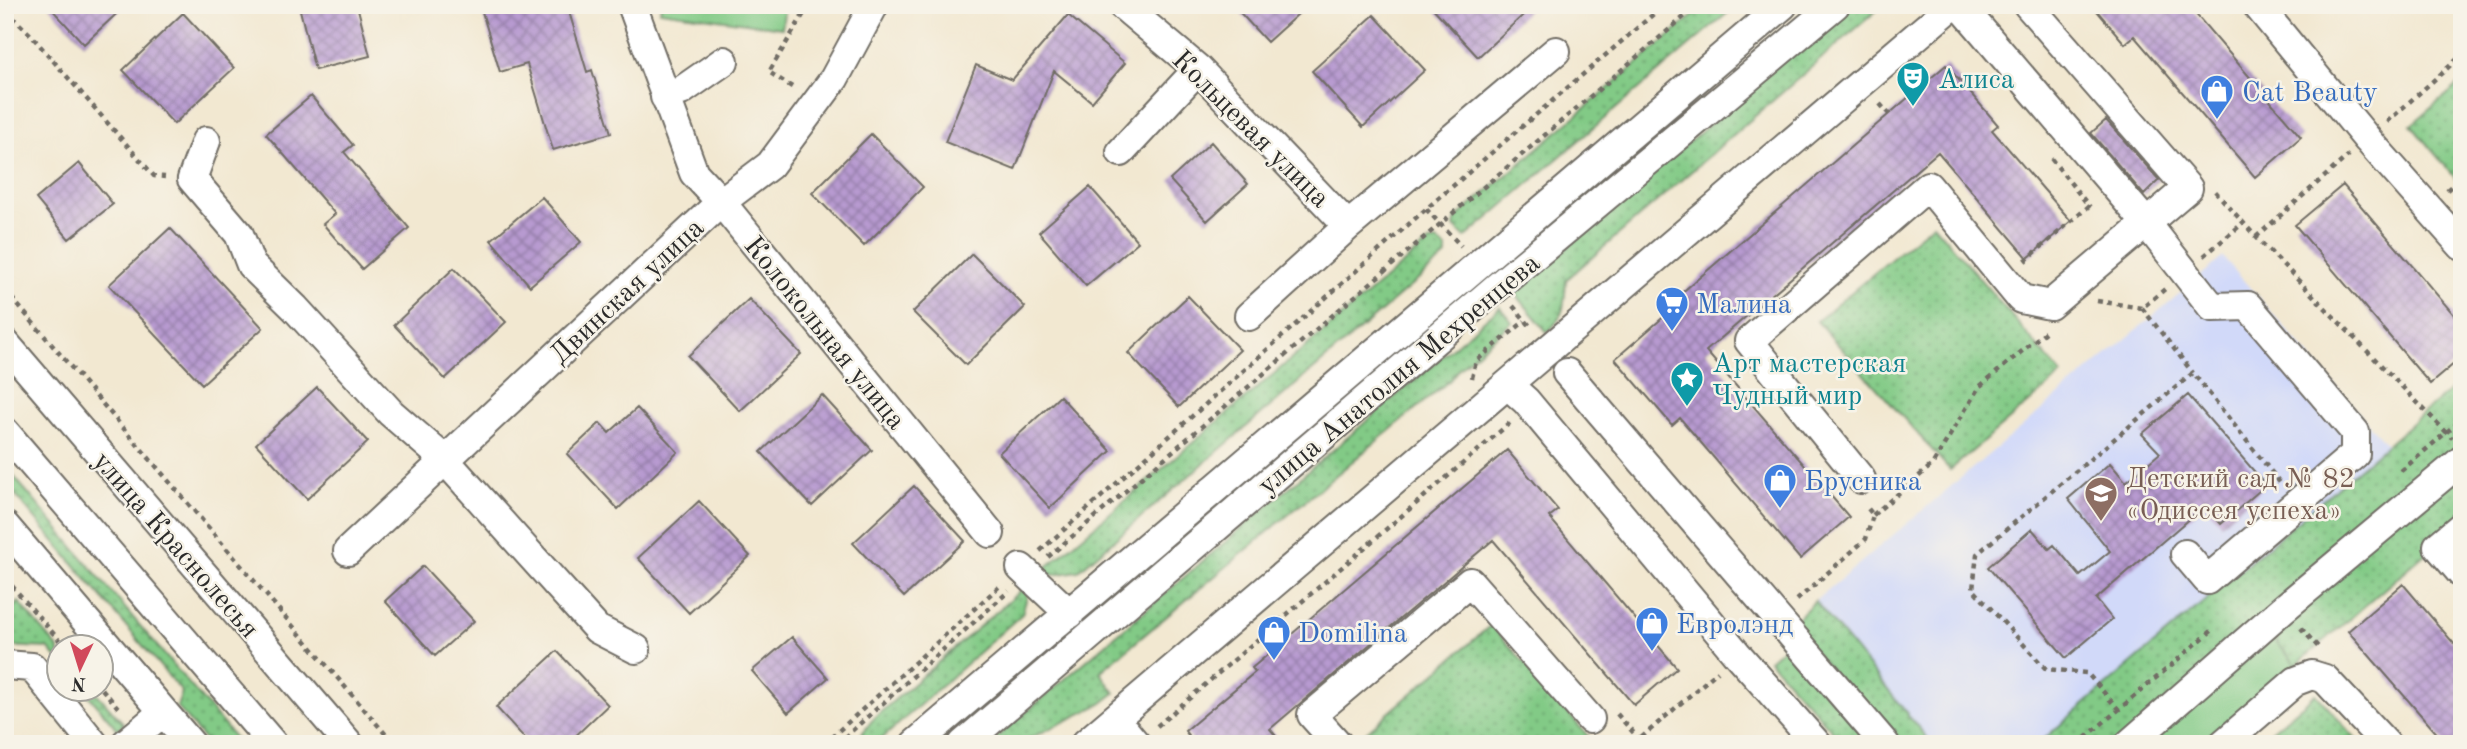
<svg xmlns="http://www.w3.org/2000/svg" width="2467" height="749" font-family="'Old Standard TT',serif">
<style>
.built{fill:#d1d9f9}
.grass{fill:url(#grass-dots);stroke:#567a58;stroke-width:2}
.pitch{fill:#82ca86;stroke:#567a58;stroke-width:2}
.building{fill:url(#building-cross-hatch)}
.lines{fill:none;stroke-linecap:round;stroke-linejoin:round}
.minor-casing{stroke:#716d65;stroke-width:32}
.path{stroke:#716d65;stroke-width:4.5;stroke-dasharray:5 5;stroke-linecap:butt}
.minor{stroke:#fff;stroke-width:28}
.labels{text-anchor:middle;stroke-width:5;stroke-linejoin:round;paint-order:stroke}
.culture-label{font-size:28px;fill:#0d838f;stroke:#f7f3e8;text-anchor:start}
.shop-label{font-size:28px;fill:#366cbe;stroke:#f7f3e8;text-anchor:start}
.street-label{font-size:28px;fill:#2b2b2b;stroke:#f7f3e8}
.education-label{font-size:28px;fill:#785e54;stroke:#f7f3e8;text-anchor:start}
</style>
<defs>
<pattern id="grass-dots" width="8" height="8" patternUnits="userSpaceOnUse" patternTransform="scale(1.75)"><rect width="8" height="8" fill="#82ca86"/><path d="M2 2h.1M6 6h.1" fill="none" stroke="#6ba46e" stroke-width="1.8" stroke-linecap="round"/></pattern>
<pattern id="building-cross-hatch" width="8" height="8" patternUnits="userSpaceOnUse" patternTransform="scale(1.75)"><rect width="8" height="8" fill="#b79ad0"/><path d="M0 0l8 8M0 8l8-8" fill="none" stroke="#957ea9"/></pattern>
</defs>
<rect width="100%" height="100%" fill="#f7f3e8"/>
<filter id="ink" filterUnits="userSpaceOnUse"><feTurbulence type="fractalNoise" baseFrequency=".0143" numOctaves="2"/><feDisplacementMap in="SourceGraphic" scale="14" xChannelSelector="R" yChannelSelector="G"/><feConvolveMatrix kernelMatrix="1 2 1 2 8 2 1 2 1" color-interpolation-filters="sRGB"/></filter>
<filter id="wash" filterUnits="userSpaceOnUse"><feTurbulence type="fractalNoise" baseFrequency=".00686" numOctaves="4" result="noise"/><feDisplacementMap in="SourceGraphic" scale="28" xChannelSelector="R" yChannelSelector="G"/><feGaussianBlur stdDeviation="1.57" result="paint"/><feColorMatrix in="noise" values="0 0 0 0 0 0 0 0 0 0 0 0 0 0 0 0 0 1.4 0 .05"/><feComposite in="paint" operator="in"/></filter>
<g filter="url(#wash)">
<rect width="100%" height="100%" fill="#f2e8d1"/>
<path class="built" d="M2223,257L2387,445L2038,744H1932L1815,601Z"/>
<path class="grass" d="M1706,5H1737L1465,238L1454,227L1456,218Z
M1848,5H1883L1566,280C1564,303 1566,317 1547,332L1515,293Z
M2462,82V186L2411,125Z
M1933,224L2062,375L1950,470L1817,321Z
M1437,241L1446,248V256L1078,571L1053,575L1043,570L1429,242Z
M1500,307L1512,322L1459,368L1450,380L1100,672L1115,693L1101,704L1018,744H989Z
M2462,380V522L2296,665L2273,638L2146,744H2038Z
M5,466L240,744H208L177,707L182,692L5,483Z
M1025,587L1027,597L1022,614L876,744H854L874,718Z
M1815,601L1932,744H1894L1791,624Z
M19,602L59,649V661L48,648L5,646V614Z
M1491,625L1595,744H1368L1362,736Z
M1785,646L1871,744H1844L1769,660Z
M84,690H94L124,724L118,730Z
M2316,694L2360,744H2256Z"/>
<path class="pitch" d="M661,5H785L782,28L660,11Z
M2273,638L2296,665L2201,744H2146Z"/>
<g id="blocks">
<path class="building" d="M48,5H126L84,44Z
M319,5H357L370,56L315,70L300,10Z
M480,5H567L587,72L592,70L611,133L553,150L527,64L500,72Z
M1233,5H1308L1267,42Z
M1430,5H1534L1478,57Z
M2092,5H2188L2301,137L2255,177L2134,36L2125,44Z
M183,13L234,68L174,124L123,70Z
M1068,15L1125,63L1092,102L1054,71L1015,170L945,142L976,65L1012,80Z
M1374,15L1425,70L1363,127L1312,71Z
M1946,65L1998,125L1992,130L2071,221L2028,258L1938,152L1706,351L1849,517L1800,559L1680,418L1672,425L1615,359L1682,301L1678,296Z
M311,96L353,145L344,152L409,228L362,269L323,224L335,214L266,134Z
M2106,120L2159,180L2144,195L2091,133Z
M871,134L923,187L864,246L812,193Z
M1211,142L1248,184L1207,221L1170,180Z
M79,163L113,204L69,239L36,199Z
M2343,185L2462,324V357L2430,384L2295,225Z
M1090,187L1138,242L1086,286L1039,232Z
M542,197L581,242L530,286L491,240Z
M170,228L263,328L202,384L109,285Z
M972,254L1025,307L966,365L913,312Z
M454,268L506,322L445,379L394,325Z
M1188,296L1240,350L1179,407L1128,353Z
M749,299L801,354L740,411L688,356Z
M317,387L368,442L307,499L256,444Z
M822,395L872,450L812,506L761,452Z
M2188,395L2266,485L2221,524L2205,505L2096,599L2112,619L2066,658L1988,567L2032,529L2049,549L2054,545L2080,576L2110,551L2068,499L2110,463L2126,482L2160,453L2142,434Z
M1060,396L1111,451L1050,508L999,453Z
M637,408L678,452L618,509L567,454L600,423L609,433Z
M1507,450L1558,510L1549,517L1677,668L1634,705L1493,540L1270,729L1283,744H1195L1185,731L1255,672L1252,668Z
M914,486L965,541L904,597L853,543Z
M699,501L750,556L689,613L638,558Z
M423,566L474,621L435,656L385,601Z
M2403,584L2462,653V744H2446L2348,631Z
M792,637L828,678L788,713L752,671Z
M557,651L608,705L567,744H530L496,707Z"/>
</g>
</g>
<g filter="url(#ink)">
<use href="#blocks" fill-opacity="0" stroke="#716d65" stroke-width="2"/>
<g class="lines">
<defs>
<path id="minor" d="M632,5L694,173L721,202L990,533
M1122,5L1198,69L1348,226
M1960,5L2147,224L2212,307L2248,306L2355,432V454L2207,580L2185,554
M2257,5L2368,140L2462,246
M665,97L681,91L724,61
M206,141L192,179L239,234L251,265L295,308L391,413L444,459L597,629L636,649
M1121,152L1198,69
M1249,316L1348,226L1556,51
M5,343L349,744
M1567,373L1885,744
M1508,385L1526,401L1737,654L1817,744
M5,432L273,744
M1861,479L1749,341L1928,186L2021,299L2050,305L2188,188L2028,5
M5,526L191,744
M2462,526L2438,546L2462,574
M348,551L721,202L770,165L834,79L874,5
M1021,568L1070,614
M5,665L32,667L94,744
M1115,719L1136,744
M125,744L163,712
M915,744L1783,5
M963,744L1497,287L1835,5
M1085,744L1953,5
M1338,744L1312,715L1470,582L1590,719
M2129,744L2283,609L2462,460
M2223,744L2296,681L2312,675L2325,679L2386,744"/>
</defs>
<use href="#minor" class="minor-casing"/>
<path class="path" d="M5,10L29,33L154,176L165,177
M792,87L769,72L809,5
M1880,104L1889,114
M2387,122L2462,55
M2447,190L2462,176
M2215,191L2256,237L2452,438
M1426,209L1461,246
M2256,237L2349,155
M2204,256L2243,223
M2025,261L2089,206L2049,156
M5,290L394,744
M2097,301L2142,308L2165,289
M1513,306L1532,328
M2142,308L2193,373
M1472,378L1476,361L1525,321
M2401,471L2462,419
M1873,515L1932,465L1979,387L2045,332
M1040,551L1426,209L1664,5
M1048,557L1698,5
M5,578L66,648
M1797,600L1866,539L1873,515L1866,506
M2301,628L2319,648
M102,689L121,711
M2119,710L2087,673L2046,669L1973,589L1977,554L2193,373L2281,484
M1617,714L1639,739
M1157,726L1511,422
M824,744L1002,584
M837,744L1009,591
M1634,744L1718,671
M2078,744L2215,628"/>
<use href="#minor" class="minor"/>
</g>
</g>
<defs>
<symbol id="theatre-pin" viewBox="-11 -11 22 30"><path d="M0 17L-7.5 6A9.5 9.5 0 1 1 7.5 6Z" fill="#0f9aa8" stroke="#f7f3e8"/><path d="M-5-5.5Q0-4 5-5.5V0Q5 5 0 6Q-5 5-5 0ZM-3.3-2.5H-1v1.5H-3.3ZM1-2.5H3.3v1.5H1ZM-2.8 1Q0 5.5 2.8 1Z" fill="#fff"/></symbol>
<symbol id="shop-pin" viewBox="-11 -11 22 30"><path d="M0 17L-7.5 6A9.5 9.5 0 1 1 7.5 6Z" fill="#3f7fe0" stroke="#f7f3e8"/><path d="M-5-2.5h2.3a2.7 3.5 0 0 1 5.4 0H5L5.5 6h-11ZM-1.5-2.5h3a1.5 2.3 0 0 0-3 0Z" fill="#fff"/></symbol>
<symbol id="supermarket-pin" viewBox="-11 -11 22 30"><path d="M0 17L-7.5 6A9.5 9.5 0 1 1 7.5 6Z" fill="#3f7fe0" stroke="#f7f3e8"/><path d="M-6-5.5h2.5l.6 2H6L4.5 2H-2.5L-4.4-4H-6ZM-1.5 3.2a1.3 1.3 0 1 0 .1 0ZM3 3.2a1.3 1.3 0 1 0 .1 0Z" fill="#fff"/></symbol>
<symbol id="sight-pin" viewBox="-11 -11 22 30"><path d="M0 17L-7.5 6A9.5 9.5 0 1 1 7.5 6Z" fill="#0f9aa8" stroke="#f7f3e8"/><path d="M0-6L1.8-2.2L6-1.7L2.9 1.2L3.7 5.4L0 3.3L-3.7 5.4L-2.9 1.2L-6-1.7L-1.8-2.2Z" fill="#fff"/></symbol>
<symbol id="school-pin" viewBox="-11 -11 22 30"><path d="M0 17L-7.5 6A9.5 9.5 0 1 1 7.5 6Z" fill="#8d6e63" stroke="#f7f3e8"/><path d="M0-5L7-2L0 1L-7-2ZM-4 1L0 2.5L4 1V4Q0 6-4 4Z" fill="#fff"/></symbol>
</defs>
<g fill-rule="evenodd">
<use href="#theatre-pin" x="1894" y="59" width="38" height="52"/>
<use href="#shop-pin" x="2198" y="72" width="38" height="52"/>
<use href="#supermarket-pin" x="1653" y="284" width="38" height="52"/>
<use href="#sight-pin" x="1668" y="359" width="38" height="52"/>
<use href="#shop-pin" x="1761" y="461" width="38" height="52"/>
<use href="#school-pin" x="2082" y="474" width="38" height="52"/>
<use href="#shop-pin" x="1633" y="604" width="38" height="52"/>
<use href="#shop-pin" x="1255" y="613" width="38" height="52"/>
</g>
<g class="labels">
<g class="culture-label">
<text x="1938" y="88">Алиса</text>
<text x="1712" y="372">Арт мастерская<tspan x="1712" dy="32">Чудный мир</tspan></text>
</g>
<g class="shop-label">
<text x="2242" y="101">Cat Beauty</text>
<text x="1696" y="313">Малина</text>
<text x="1804" y="490">Брусника</text>
<text x="1676" y="633">Евролэнд</text>
<text x="1298" y="642">Domilina</text>
</g>
<g class="street-label">
<text transform="translate(1252 128) rotate(45)" y="10">Кольцевая улица</text>
<text transform="translate(626 290) rotate(-43)" y="10">Двинская улица</text>
<text transform="translate(826 332) rotate(51)" y="10">Колокольная улица</text>
<text transform="translate(1398 373) rotate(-40)" y="10">улица Анатолия Мехренцева</text>
<text transform="translate(177 544) rotate(49)" y="10">улица Краснолесья</text>
</g>
<g class="education-label">
<text x="2126" y="487">Детский сад № 82<tspan x="2126" dy="32">«Одиссея успеха»</tspan></text>
</g>
</g>
<rect width="2467" height="749" fill="none" stroke="#f7f3e8" stroke-width="28"/>
<g transform="translate(80 668) rotate(184)"><circle r="33" fill="#f7f3e8" stroke="#a5a39c" stroke-width="2"/>
<path d="M0-5L12 26L0 18L-12 26Z" fill="#d1495b"/>
<text y="-10" font-size="19" font-weight="bold" text-anchor="middle" fill="#2b2b2b">N</text>
</g>
</svg>
